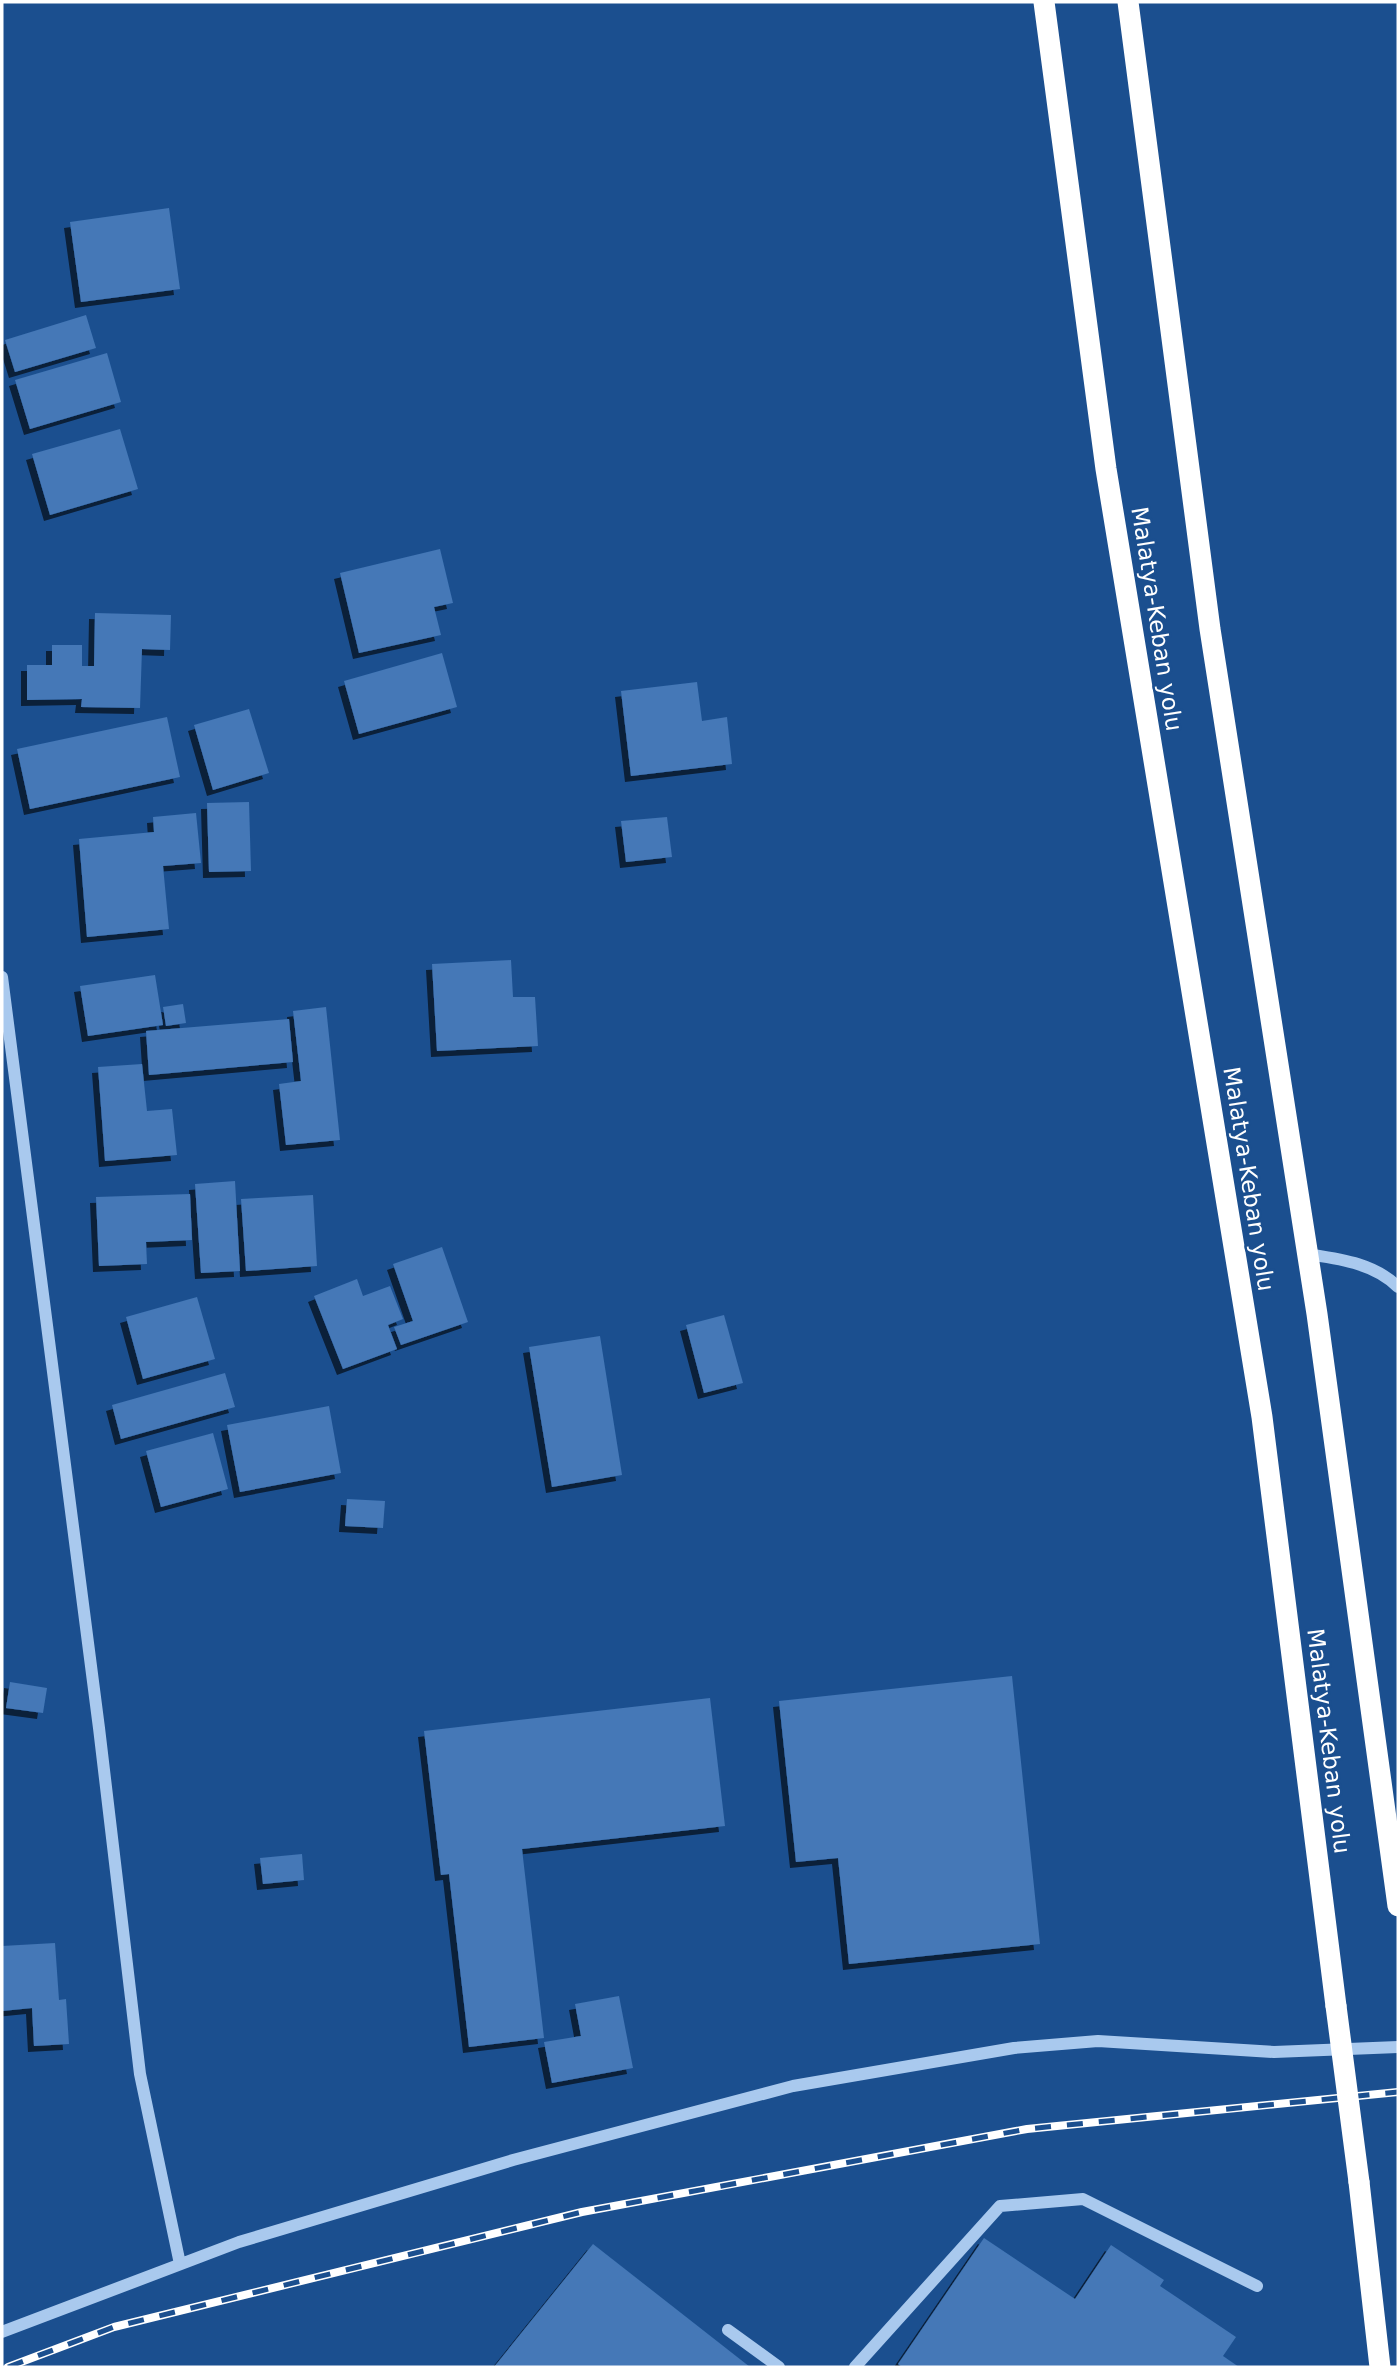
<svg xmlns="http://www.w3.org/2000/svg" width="1400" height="2369" font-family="'DejaVu Sans',sans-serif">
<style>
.building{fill:#4478b7;filter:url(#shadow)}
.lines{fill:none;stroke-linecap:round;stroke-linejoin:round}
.minor{stroke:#a9c9ee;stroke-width:12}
.highway{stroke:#fff;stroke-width:21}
.rail-casing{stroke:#fff;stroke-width:8}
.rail{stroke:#1b4f8f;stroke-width:5;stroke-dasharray:16;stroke-linecap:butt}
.highway-bridge{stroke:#fff;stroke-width:21}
.labels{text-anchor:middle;stroke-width:5;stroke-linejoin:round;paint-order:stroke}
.street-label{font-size:23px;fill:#fff;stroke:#1b4f8f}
</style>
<defs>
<filter id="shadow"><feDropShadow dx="-6" dy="6" stdDeviation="0" flood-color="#0009"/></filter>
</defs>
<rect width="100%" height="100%" fill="#1b4f8f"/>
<path class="building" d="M169,208L180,289L81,302L70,222Z
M86,315L96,348L15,372L5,340Z
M107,353L121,402L30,429L15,380Z
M120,429L138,489L50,515L32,454Z
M440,549L453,603L434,607L441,635L359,653L340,573Z
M95,613L171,615L170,650L142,649L140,708L81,707L82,699L27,700V665H52V645H82V666H94Z
M442,653L457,707L359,734L344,681Z
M697,682L702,721L727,717L732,764L631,776L621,691Z
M249,709L269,773L213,790L194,725Z
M167,717L180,777L30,809L17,749Z
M249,802L251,871L209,872L207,803Z
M196,813L201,863L163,866L169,929L87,937L79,839L154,832L153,817Z
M667,817L672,857L626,862L621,821Z
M511,960L513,997H535L538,1046L437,1051L432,964Z
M155,975L163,1025L88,1036L80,986Z
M183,1004L186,1023L166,1026L163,1007Z
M326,1007L340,1140L286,1145L279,1084L301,1081L293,1011Z
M289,1019L293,1062L149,1075L146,1031Z
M142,1064L147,1111L172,1109L177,1155L105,1161L98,1067Z
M235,1181L240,1271L201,1273L195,1184Z
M190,1194L192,1240L146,1242L147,1264L99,1266L96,1197Z
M313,1195L317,1266L246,1271L241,1199Z
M442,1247L468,1322L401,1345L394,1327L413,1321L393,1264Z
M357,1279L363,1296L390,1286L403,1319L388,1325L397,1349L343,1369L314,1296Z
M197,1297L215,1359L143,1379L126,1317Z
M724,1315L743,1383L704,1393L686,1325Z
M600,1336L622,1475L552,1487L529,1347Z
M225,1373L235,1407L121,1439L112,1405Z
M329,1406L341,1473L240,1492L227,1425Z
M213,1433L228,1489L161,1507L146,1451Z
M347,1499L385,1501L383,1528L345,1526Z
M1012,1676L1040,1944L849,1964L838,1858L796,1862L779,1701Z
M10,1682L47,1688L43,1713L6,1708Z
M710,1698L725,1826L522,1849L544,2038L469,2047L449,1874L441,1875L424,1731Z
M302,1854L304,1880L263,1884L260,1858Z
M55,1943L59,2000L66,1999L69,2044L34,2046L32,2008L2,2011V1946Z
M619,1996L633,2068L552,2083L544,2042L581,2036L575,2004Z
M984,2238L1075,2299L1111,2245L1164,2280L1160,2286L1236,2337L1223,2356L1239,2367H902L898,2364Z
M593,2244L750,2367H494Z"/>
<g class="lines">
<path class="minor" d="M2,977L99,1728L140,2074L180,2264
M1307,1254C1339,1259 1374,1263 1398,1287
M728,2330L779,2367
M2,2332L239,2242L513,2160L793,2086L1014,2048L1098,2041L1274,2052L1398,2047
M855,2367L1000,2206L1083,2199L1257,2286"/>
<path class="highway" d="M1044,2L1106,469L1262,1417L1336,2006
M1128,2L1210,629L1317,1314L1398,1906
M1359,2182L1380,2367"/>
<defs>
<path id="rail" d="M8,2367L114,2327L582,2212L1027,2129L1398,2092"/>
</defs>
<use href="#rail" class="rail-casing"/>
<use href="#rail" class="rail"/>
<path class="highway-bridge" d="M1336,2006L1359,2182"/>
</g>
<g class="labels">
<g class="street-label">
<text transform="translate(1157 619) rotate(81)" y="8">Malatya-Keban yolu</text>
<text transform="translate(1249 1179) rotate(81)" y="8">Malatya-Keban yolu</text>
<text transform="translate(1329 1741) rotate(83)" y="8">Malatya-Keban yolu</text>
</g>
</g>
<rect width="1400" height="2369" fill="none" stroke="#ffffff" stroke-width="7"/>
</svg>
